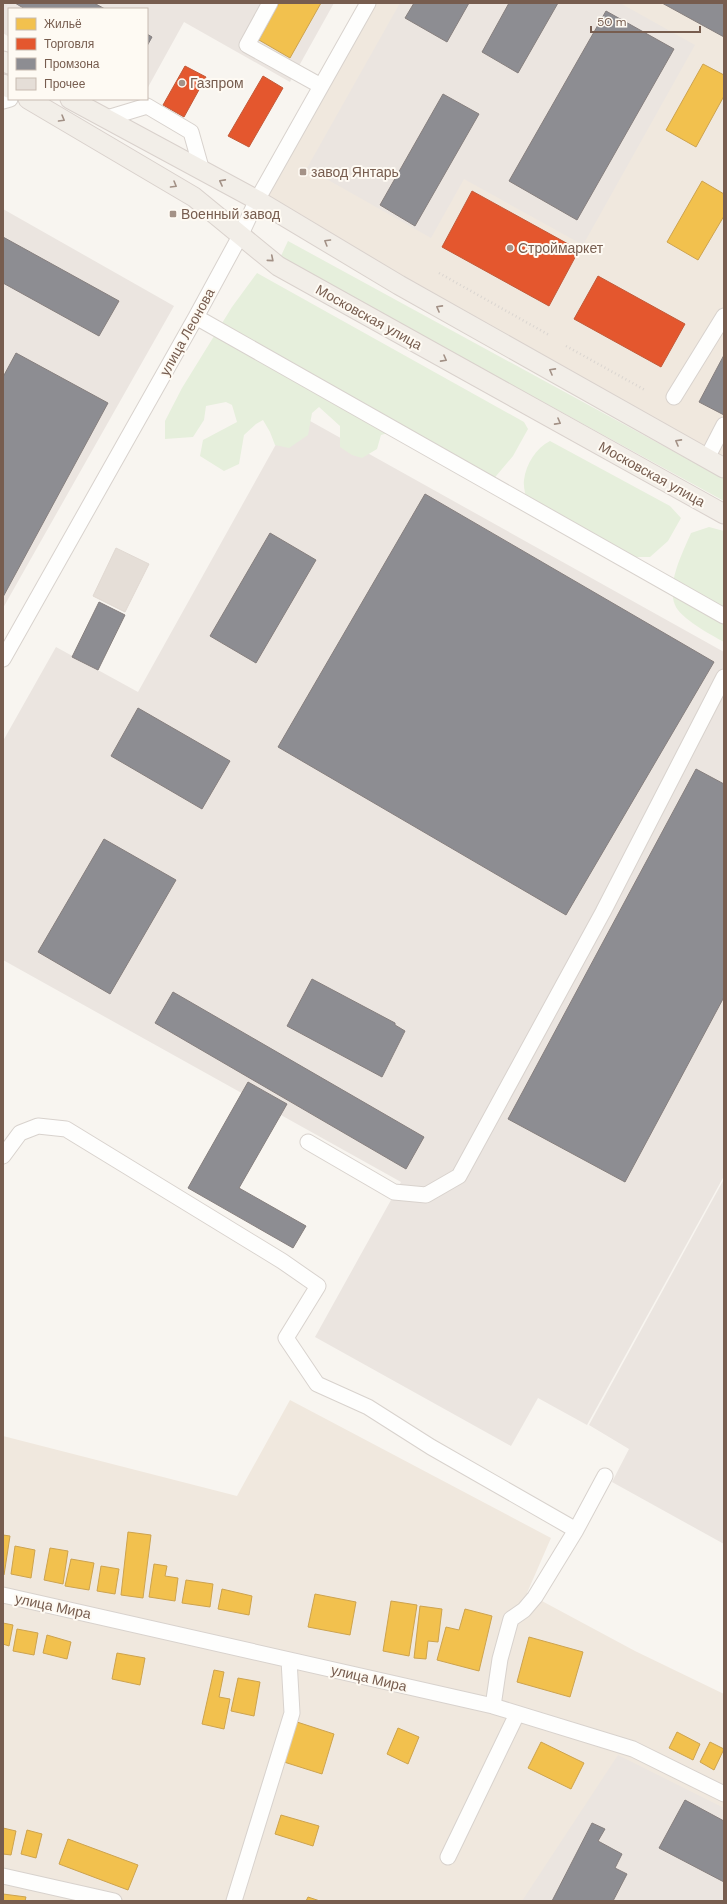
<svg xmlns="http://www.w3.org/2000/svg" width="727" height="1904" font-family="'DM Sans',sans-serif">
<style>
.residential{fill:#f0e8de}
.industrial{fill:#ebe5e0}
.green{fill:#e6efdc}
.homes{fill:#f2c14e;stroke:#cda34e}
.shops{fill:#e4572e;stroke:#c35938}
.industry{fill:#8d8d92;stroke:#867f7e}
.building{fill:#e5ded7;stroke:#e1d9d2}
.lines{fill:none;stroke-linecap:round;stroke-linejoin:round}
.minor-casing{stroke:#d8d2cd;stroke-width:17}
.major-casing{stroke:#d9d1cc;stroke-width:21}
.path{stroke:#dad5d0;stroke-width:2.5;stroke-dasharray:1 3;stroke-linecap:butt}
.minor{stroke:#fefefd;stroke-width:15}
.major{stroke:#f2eee8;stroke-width:19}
.oneway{stroke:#a29085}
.poi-dot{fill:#a49287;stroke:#fefaf3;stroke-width:1.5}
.labels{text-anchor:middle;stroke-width:4;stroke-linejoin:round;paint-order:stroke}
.poi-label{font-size:14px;fill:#775d4f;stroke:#fefaf3;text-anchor:start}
.street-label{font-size:14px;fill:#775d4f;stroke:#fefaf3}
</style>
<rect width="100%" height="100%" fill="#f8f5f0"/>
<path class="residential" d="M368,3H724V468L257,200Z
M290,1400L551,1538L527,1593L635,1651L724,1694V1901H3V1436L237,1496Z"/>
<path class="industrial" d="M3,3H334L290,82L184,22L147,89V9H9V37L3,33Z
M400,3H620L695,45L583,245L464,179L431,238L307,168Z
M3,209L174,306L3,608Z
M294,412L724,652V1176L587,1425L538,1398L511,1446L315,1337L401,1182L3,960V741L56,647L138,692Z
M724,1179V1544L612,1482L629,1449L589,1425Z
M618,1755L724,1808V1901H522Z"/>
<path class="green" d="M288,241L724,479V501L280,258Z
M257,273L524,422L528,429L513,456L491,482L388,433L381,435L377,449L362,458L352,455L340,447V426L319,407L312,413L308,435L289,448L275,445L270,432L263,420L256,424L244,435L239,464L224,471L200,456L203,440L237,422L232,405L226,402L206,406L204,420L193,437L165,439V421L182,388L232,307Z
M550,441L670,506L681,518L668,541L650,557H635L527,503C526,496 523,487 524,480C526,464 536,448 550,441Z
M709,527L724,531V642C711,635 680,618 675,605C666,584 683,552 691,533Z"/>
<path class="homes" d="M279,3H321L290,58L259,40Z
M703,64L724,75V96L696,147L666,130Z
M702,181L724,194V216L698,260L667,242Z
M128,1532L151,1535L143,1598L121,1595Z
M3,1535L10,1536L4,1575L3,1574Z
M15,1546L35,1550L31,1578L11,1574Z
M50,1548L68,1551L63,1584L44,1580Z
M71,1559L94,1563L89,1590L65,1586Z
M154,1564L167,1566L165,1576L178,1578L175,1601L149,1597Z
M101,1566L119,1569L115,1594L97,1591Z
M186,1580L213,1584L210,1607L182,1603Z
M222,1589L252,1596L249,1615L218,1609Z
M315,1594L356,1602L350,1635L308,1627Z
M391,1601L417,1605L409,1656L383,1651Z
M420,1606L442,1609L438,1642L428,1641L426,1659L414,1658Z
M465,1609L492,1616L479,1671L437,1660L446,1627L459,1630Z
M3,1623L13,1625L9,1646L3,1644Z
M17,1629L38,1633L34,1655L13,1651Z
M47,1635L71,1642L67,1659L43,1653Z
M529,1637L583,1652L570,1697L517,1682Z
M117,1653L145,1658L140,1685L112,1679Z
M214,1670L224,1672L219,1697L230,1699L224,1729L202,1724Z
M238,1678L260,1682L254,1716L231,1711Z
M297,1722L334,1734L322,1774L284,1762Z
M398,1728L419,1737L408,1764L387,1754Z
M677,1732L700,1744L693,1760L669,1748Z
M541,1742L584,1763L571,1789L528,1768Z
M710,1742L724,1749L714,1770L700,1762Z
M281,1815L319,1826L313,1846L275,1834Z
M3,1828L16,1831L11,1855L3,1854Z
M27,1830L42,1834L36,1858L21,1854Z
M68,1839L138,1865L128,1890L59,1864Z
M3,1894L26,1897L25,1901H3Z
M308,1897L320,1901H306Z"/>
<path class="shops" d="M185,66L206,77L184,117L163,105Z
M263,76L283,88L249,147L228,136Z
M472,191L579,250L549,306L442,247Z
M598,276L685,324L661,367L574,319Z"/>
<path class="industry" d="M15,3H94L105,9H25Z
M414,3H469L447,42L405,18Z
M509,3H558L518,73L482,52Z
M662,3H724V37Z
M606,11L674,49L577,220L509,181Z
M147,34L152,37L147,46Z
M443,94L479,114L415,226L380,205Z
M3,237L119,301L99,336L3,283Z
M16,353L108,403L3,597V377Z
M724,355V415L699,402Z
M425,494L714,662L566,915L278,747Z
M270,533L316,560L256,663L210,636Z
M99,602L125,615L98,670L72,657Z
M138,708L230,761L202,809L111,756Z
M696,769L724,784V997L625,1182L508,1119Z
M104,839L176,880L110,994L38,952Z
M312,979L395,1023V1025L405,1031L382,1077L287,1026Z
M173,992L424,1137L406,1169L155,1023Z
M248,1082L287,1104L239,1188L306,1226L293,1248L188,1188Z
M685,1800L724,1821V1882L659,1848Z
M592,1823L605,1829L598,1841L622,1854L615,1868L627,1874L613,1901H552Z"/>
<path class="building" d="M116,548L149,564L125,612L93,596Z"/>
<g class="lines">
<defs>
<path id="minor" d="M270,3L247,45L321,86
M3,101L10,99
M104,119L147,106L191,132L202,171
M196,317L724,616
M674,397L724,316
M707,458L724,425
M3,659L196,317L240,236L257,200L368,3
M308,1142L394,1192L426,1195L459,1176L603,912L724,677
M3,1156L20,1133L38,1126L66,1129L282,1261L318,1286L286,1338L317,1384L368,1407L431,1447L576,1530L535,1597L524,1610L511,1619L500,1659L493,1706
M576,1530L605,1476
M3,1595L493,1706L633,1749L724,1794
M448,1857L517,1714
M3,1876L114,1901
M234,1901L292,1713L289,1660"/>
<path id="major" d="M3,61L9,64
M3,84L9,88
M28,99L194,197L278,266L724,514
M70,99L257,200L399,285L724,468"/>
</defs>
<use href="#minor" class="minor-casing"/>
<use href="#major" class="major-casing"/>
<path class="path" d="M439,273L549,335
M566,346L645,390"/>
<use href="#minor" class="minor"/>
<use href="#major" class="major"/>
</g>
<defs><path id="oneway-chevron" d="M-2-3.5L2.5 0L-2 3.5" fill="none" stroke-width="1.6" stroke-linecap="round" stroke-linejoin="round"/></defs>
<g class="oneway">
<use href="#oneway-chevron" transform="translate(62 119) rotate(30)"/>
<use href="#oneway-chevron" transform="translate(222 182) rotate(-152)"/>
<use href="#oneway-chevron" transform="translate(174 185) rotate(30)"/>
<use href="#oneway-chevron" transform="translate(327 242) rotate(-149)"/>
<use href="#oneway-chevron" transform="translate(271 259) rotate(40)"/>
<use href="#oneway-chevron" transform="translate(439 308) rotate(-151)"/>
<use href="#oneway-chevron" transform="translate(444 359) rotate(29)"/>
<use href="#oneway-chevron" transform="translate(552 371) rotate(-151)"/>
<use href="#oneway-chevron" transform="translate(558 422) rotate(29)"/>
<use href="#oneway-chevron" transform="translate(678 442) rotate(-151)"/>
</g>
<g class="poi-dot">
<circle cx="182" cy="83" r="4"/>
<rect x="299" y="168" width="8" height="8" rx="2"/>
<rect x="169" y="210" width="8" height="8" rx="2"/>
<circle cx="510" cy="248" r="4"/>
</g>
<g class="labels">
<g class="poi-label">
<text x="190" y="88">Газпром</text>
<text x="311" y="177">завод Янтарь</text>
<text x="181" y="219">Военный завод</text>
<text x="518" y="253">Строймаркет</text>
</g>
<g class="street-label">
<text transform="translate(369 317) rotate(29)" y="5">Московская улица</text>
<text transform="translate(187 332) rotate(-61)" y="5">улица Леонова</text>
<text transform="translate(652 474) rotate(29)" y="5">Московская улица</text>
<text transform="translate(53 1606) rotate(12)" y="5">улица Мира</text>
<text transform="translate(369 1678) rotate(13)" y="5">улица Мира</text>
</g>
</g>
<rect width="727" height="1904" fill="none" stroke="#775d4f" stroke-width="8"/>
<rect x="8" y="8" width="140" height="92" fill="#fefaf3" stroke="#c8bbb1"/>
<rect x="16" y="18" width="20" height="12" fill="#f2c14e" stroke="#c8bbb1"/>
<text x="44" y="28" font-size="12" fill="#775d4f">Жильё</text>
<rect x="16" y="38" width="20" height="12" fill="#e4572e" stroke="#c8bbb1"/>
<text x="44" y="48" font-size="12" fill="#775d4f">Торговля</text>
<rect x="16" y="58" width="20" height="12" fill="#8d8d92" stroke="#c8bbb1"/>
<text x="44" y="68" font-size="12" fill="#775d4f">Промзона</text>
<rect x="16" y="78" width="20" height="12" fill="#e5ded7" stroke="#c8bbb1"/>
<text x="44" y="88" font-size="12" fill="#775d4f">Прочее</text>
<path d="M591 26v6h109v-6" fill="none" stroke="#775d4f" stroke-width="2"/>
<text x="597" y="26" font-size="12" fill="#775d4f" stroke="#fefaf3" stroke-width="3" paint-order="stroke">50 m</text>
</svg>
